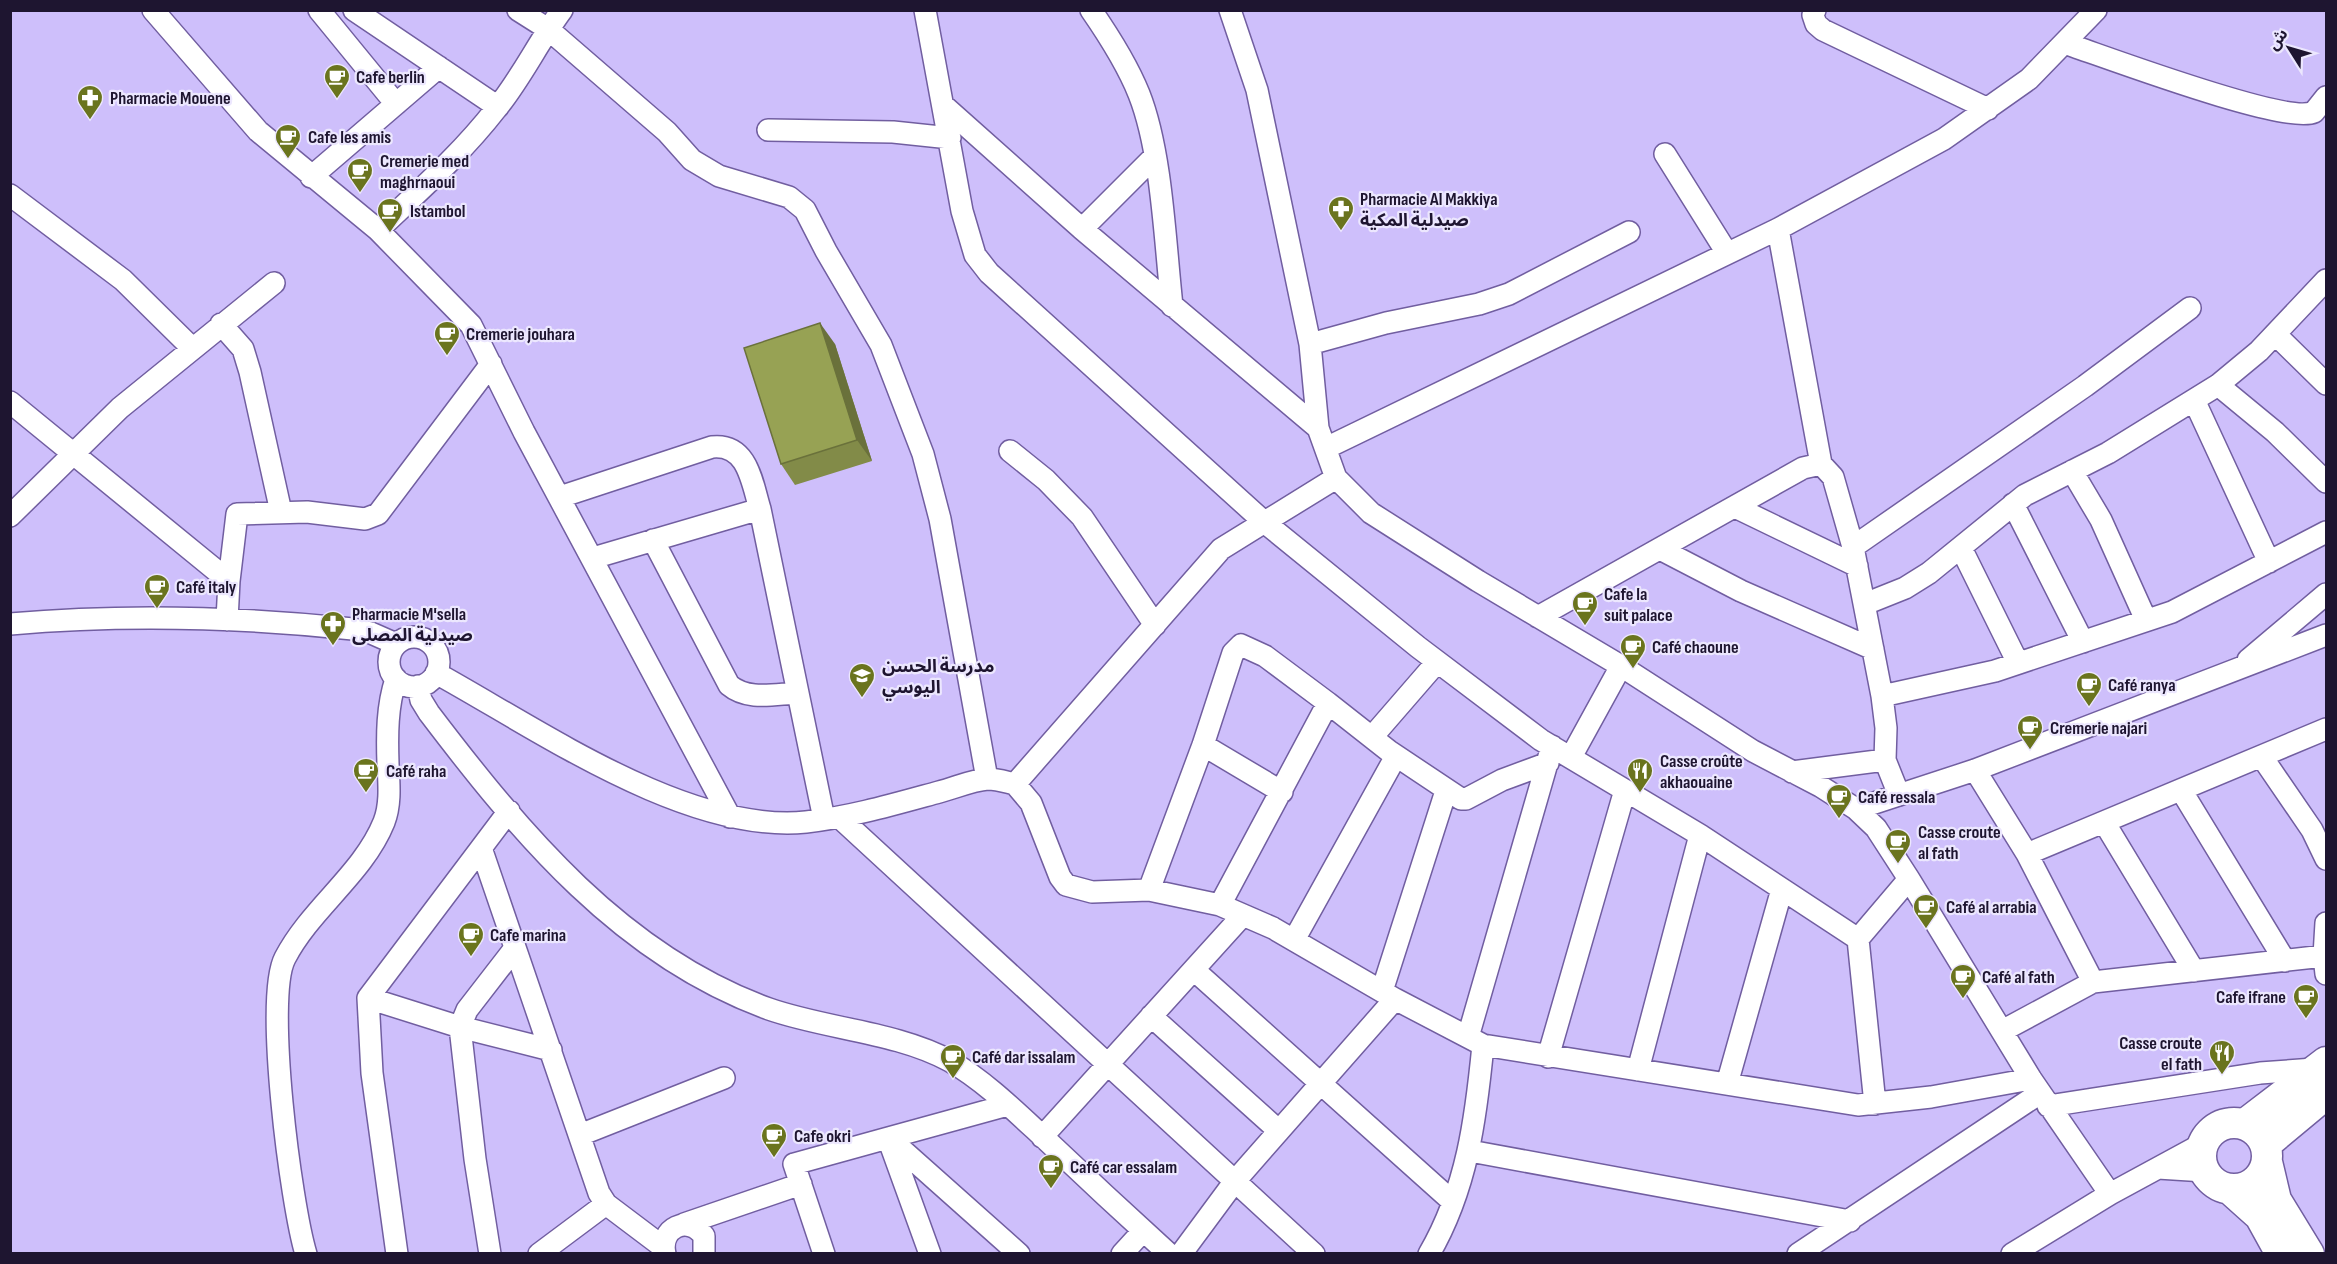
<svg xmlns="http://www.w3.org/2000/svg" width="2337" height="1264" font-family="'Sofia Sans Condensed','Noto Sans Arabic',sans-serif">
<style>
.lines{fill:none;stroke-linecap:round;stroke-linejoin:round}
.street-casing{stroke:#715ea0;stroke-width:24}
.secondary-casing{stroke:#715ea0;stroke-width:33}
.street{stroke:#fff;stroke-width:21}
.secondary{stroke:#fff;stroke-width:30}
.wall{fill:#828b48}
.shaded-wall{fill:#6a713b}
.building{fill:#97a254;stroke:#6a713b;stroke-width:1.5}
.labels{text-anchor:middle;stroke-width:4.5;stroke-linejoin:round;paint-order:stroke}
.poi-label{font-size:18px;font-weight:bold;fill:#1e1530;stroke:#ece7fe;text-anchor:start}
</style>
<rect width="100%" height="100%" fill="#cebffb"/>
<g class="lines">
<defs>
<path id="street" d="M153,10L258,131L378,230L471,325L524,432L730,817
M319,10L396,104
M354,10L498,107
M518,10L548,29L667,132L692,160L719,176L789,197L805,210L826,251L881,345L923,454L940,519L987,779
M925,10L962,211L975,255L989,273L1263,521L1418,647L1541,740L1700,835L1858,939L1875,1104
M1091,10C1109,36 1127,64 1139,94C1162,152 1165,243 1172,306
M1230,10L1257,90L1310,344L1318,428L1336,478L1371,513L1478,581L1621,666L1753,751L1820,786L1856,809L1876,828L1909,879L2031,1079L2110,1194
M1815,10L1813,15L1816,24L1823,30L1988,109
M2067,44C2106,57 2286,125 2314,112L2326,97
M943,105L1082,229L1318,428
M768,130L893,132L950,138
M1665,154L1727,253
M311,177L439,67
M10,195L123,280L192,348
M1082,229L1154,157
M1778,229L1821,464
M378,230C419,191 461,154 496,109C521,79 538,42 562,10
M221,324L243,349L250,372L281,512
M2275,334L2326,384
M1310,344L1386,323L1479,304L1509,294L1629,232
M2218,385L2275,432L2326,482
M2194,400L2269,562
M10,402L229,581L227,620
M1326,448L1778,229L1944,139L2029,79L2096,10
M1010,451L1046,480L1082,517L1155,625
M2072,471L2101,520L2146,620
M560,497L712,447C748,443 752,483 760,509L824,819
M2013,504L2083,642
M1735,507L1857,566
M10,516L120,408L274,283
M653,540L729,685C748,701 774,694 798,693
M1853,547L2085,386L2190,308
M1961,548L2018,663
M1660,549L1741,591L1873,649
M593,558L760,509
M229,581L237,514L307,512L365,519L378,514L491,364
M1865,604L1905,588L1929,573L2025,495L2108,453L2218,385L2259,351L2326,280
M1538,617L1803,468L1821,464L1833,477L1853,547L1882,696L1886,728L1885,760L1792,772
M10,624C125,614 239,617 353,629L371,633L396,644
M389 662a25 25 0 1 1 50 0a25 25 0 1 1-50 0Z
M2248,660L2326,594
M436,673C538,729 687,834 806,822C851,817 895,804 939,792C955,788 972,780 988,779C997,779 1006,782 1015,784L1031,803L1060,877L1066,885L1092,892L1149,890L1220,905L1273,928L1395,999L1483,1045L1858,1105L1931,1097L2031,1079
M418,686L421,700L429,713C521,834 622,956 769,1009C826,1029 897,1032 950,1061C983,1080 1013,1109 1041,1135C1083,1175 1126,1215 1169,1254
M1882,696L1995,671L2172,612L2326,532
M1328,703L1389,751L1461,799H1466L1502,780L1548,763
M1372,737L1437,662
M1203,745L1282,792
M1571,757L1621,666
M2262,757L2312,830L2326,859
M1885,760L1899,795
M1975,770L2027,854L2093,982L2324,956L2326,974
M1015,784L1221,549L1336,478
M2181,790L2285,961
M1856,809L1975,770L2326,635
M839,817L1314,1254
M2104,822L2194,971
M481,848L599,1193L606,1204L663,1247
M2027,854L2326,729
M1149,890L1203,745L1233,653L1241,645L1265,656L1328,703L1220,905
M1858,939L1909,879
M1294,940L1396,756
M2324,956L2326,923
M1194,970L1453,1202
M1382,991L1446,791
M368,998L460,1027L551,1050
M1151,1016L1279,1131
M2002,1031L2093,982
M1468,1037L1552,746
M1548,1057L1625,790
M1638,1070L1700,835
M1727,1084L1782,889
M2048,1106L2260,1073L2314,1069
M580,1135L724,1078
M1042,1137L1243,915
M888,1138L1008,1105
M891,1140L1019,1254
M1470,1151L1850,1221
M2158,1168L2205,1171
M684,1224L801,1184
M306,1254C291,1205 264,998 285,958C311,908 363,874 384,822C391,804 389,784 388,764C387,735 387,706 396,679
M397,1254L372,1073L368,998L509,811
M490,1254L475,1159L460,1027L467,1010L515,948
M539,1254L606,1204
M665,1254C659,1228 688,1214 704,1236V1254
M824,1254L794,1164L888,1138L930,1254
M1122,1254L1143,1231
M1181,1254L1235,1181L1395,999
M1429,1254C1467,1189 1476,1118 1483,1045
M1798,1254L2040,1093
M2012,1254L2110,1194L2204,1143"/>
<path id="secondary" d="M2201 1156a33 33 0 1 1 66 0a33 33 0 1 1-66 0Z
M2245,1124L2326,1062
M2266,1144L2326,1094
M2267,1162L2276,1200L2309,1254
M2231,1190L2260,1216L2281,1254"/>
</defs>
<use href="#street" class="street-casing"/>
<use href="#secondary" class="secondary-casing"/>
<use href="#street" class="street"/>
<use href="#secondary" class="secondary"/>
</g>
<path class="wall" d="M835,344L872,461L795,485L781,464Z"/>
<path class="shaded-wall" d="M820,323L835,344L872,461L857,440Z"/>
<path class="building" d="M820,323L857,440L781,464L744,348Z"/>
<defs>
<symbol id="cafe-pin" viewBox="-11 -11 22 30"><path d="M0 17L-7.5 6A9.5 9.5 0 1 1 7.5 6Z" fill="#6a741e" stroke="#ece7fe"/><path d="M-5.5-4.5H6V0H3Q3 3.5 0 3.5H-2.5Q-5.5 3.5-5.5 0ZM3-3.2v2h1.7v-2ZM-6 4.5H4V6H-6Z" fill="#fff"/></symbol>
<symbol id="pharmacy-pin" viewBox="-11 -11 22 30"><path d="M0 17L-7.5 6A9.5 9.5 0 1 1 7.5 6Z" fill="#6a741e" stroke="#ece7fe"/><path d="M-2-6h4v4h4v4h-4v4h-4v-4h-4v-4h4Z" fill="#fff"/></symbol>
<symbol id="school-pin" viewBox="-11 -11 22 30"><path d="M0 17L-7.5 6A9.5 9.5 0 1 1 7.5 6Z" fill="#6a741e" stroke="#ece7fe"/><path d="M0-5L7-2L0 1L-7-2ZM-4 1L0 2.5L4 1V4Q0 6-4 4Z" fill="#fff"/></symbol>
<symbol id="restaurant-pin" viewBox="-11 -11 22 30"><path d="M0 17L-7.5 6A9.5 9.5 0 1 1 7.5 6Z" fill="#6a741e" stroke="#ece7fe"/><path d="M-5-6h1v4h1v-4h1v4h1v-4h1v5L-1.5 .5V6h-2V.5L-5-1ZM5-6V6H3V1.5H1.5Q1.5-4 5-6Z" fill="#fff"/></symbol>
</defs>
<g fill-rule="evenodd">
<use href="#cafe-pin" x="322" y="62" width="30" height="40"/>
<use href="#pharmacy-pin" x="75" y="83" width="30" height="40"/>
<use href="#cafe-pin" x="273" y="122" width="30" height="40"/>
<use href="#cafe-pin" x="345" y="156" width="30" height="40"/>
<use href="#pharmacy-pin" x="1326" y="194" width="30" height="40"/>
<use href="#cafe-pin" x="375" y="196" width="30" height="40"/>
<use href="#cafe-pin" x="432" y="319" width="30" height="40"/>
<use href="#cafe-pin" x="142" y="572" width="30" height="40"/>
<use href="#cafe-pin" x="1570" y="589" width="30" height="40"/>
<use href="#pharmacy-pin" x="318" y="609" width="30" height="40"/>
<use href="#cafe-pin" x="1618" y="632" width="30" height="40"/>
<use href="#school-pin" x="847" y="661" width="30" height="40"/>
<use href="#cafe-pin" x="2074" y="670" width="30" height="40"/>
<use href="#cafe-pin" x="2015" y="713" width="30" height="40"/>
<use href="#cafe-pin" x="351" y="756" width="30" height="40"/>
<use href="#restaurant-pin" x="1625" y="756" width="30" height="40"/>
<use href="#cafe-pin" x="1824" y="782" width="30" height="40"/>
<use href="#cafe-pin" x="1883" y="827" width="30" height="40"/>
<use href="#cafe-pin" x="1911" y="892" width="30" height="40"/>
<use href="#cafe-pin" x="456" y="920" width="30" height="40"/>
<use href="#cafe-pin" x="1948" y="962" width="30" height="40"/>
<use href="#cafe-pin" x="2291" y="982" width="30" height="40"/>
<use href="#restaurant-pin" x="2207" y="1038" width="30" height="40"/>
<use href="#cafe-pin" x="938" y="1042" width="30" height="40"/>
<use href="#cafe-pin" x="759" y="1121" width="30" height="40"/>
<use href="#cafe-pin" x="1036" y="1152" width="30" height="40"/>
</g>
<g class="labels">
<g class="poi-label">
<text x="356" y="83">Cafe berlin</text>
<text x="110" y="104">Pharmacie Mouene</text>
<text x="308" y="143">Cafe les amis</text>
<text x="380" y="167">Cremerie med<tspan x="380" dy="21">maghrnaoui</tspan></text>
<text x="1360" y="205">Pharmacie Al Makkiya<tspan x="1360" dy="21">صيدلية المكية</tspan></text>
<text x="410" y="217">Istambol</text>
<text x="466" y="340">Cremerie jouhara</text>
<text x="176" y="593">Café italy</text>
<text x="1604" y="600">Cafe la<tspan x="1604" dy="21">suit palace</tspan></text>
<text x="352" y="620">Pharmacie M'sella<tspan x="352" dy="21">صيدلية المصلى</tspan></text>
<text x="1652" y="653">Café chaoune</text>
<text x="882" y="672">مدرسة الحسن<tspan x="882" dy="21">اليوسي</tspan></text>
<text x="2108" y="691">Café ranya</text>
<text x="2050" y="734">Cremerie najari</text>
<text x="1660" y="767">Casse croûte<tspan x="1660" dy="21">akhaouaine</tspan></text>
<text x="386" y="777">Café raha</text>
<text x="1858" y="803">Café ressala</text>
<text x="1918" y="838">Casse croute<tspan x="1918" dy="21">al fath</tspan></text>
<text x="1946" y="913">Café al arrabia</text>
<text x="490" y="941">Cafe marina</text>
<text x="1982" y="983">Café al fath</text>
<text x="2286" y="1003" text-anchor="end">Cafe ifrane</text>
<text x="2202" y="1049" text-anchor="end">Casse croute<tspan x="2202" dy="21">el fath</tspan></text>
<text x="972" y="1063">Café dar issalam</text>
<text x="794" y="1142">Cafe okri</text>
<text x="1070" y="1173">Café car essalam</text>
</g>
</g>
<rect width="2337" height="1264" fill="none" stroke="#1e1530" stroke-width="24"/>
<g transform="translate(2289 48) rotate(307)" stroke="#ece7fe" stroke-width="4.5" paint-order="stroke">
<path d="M0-4.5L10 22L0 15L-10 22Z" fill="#1e1530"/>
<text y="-9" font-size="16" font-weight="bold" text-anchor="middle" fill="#1e1530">ش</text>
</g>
</svg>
